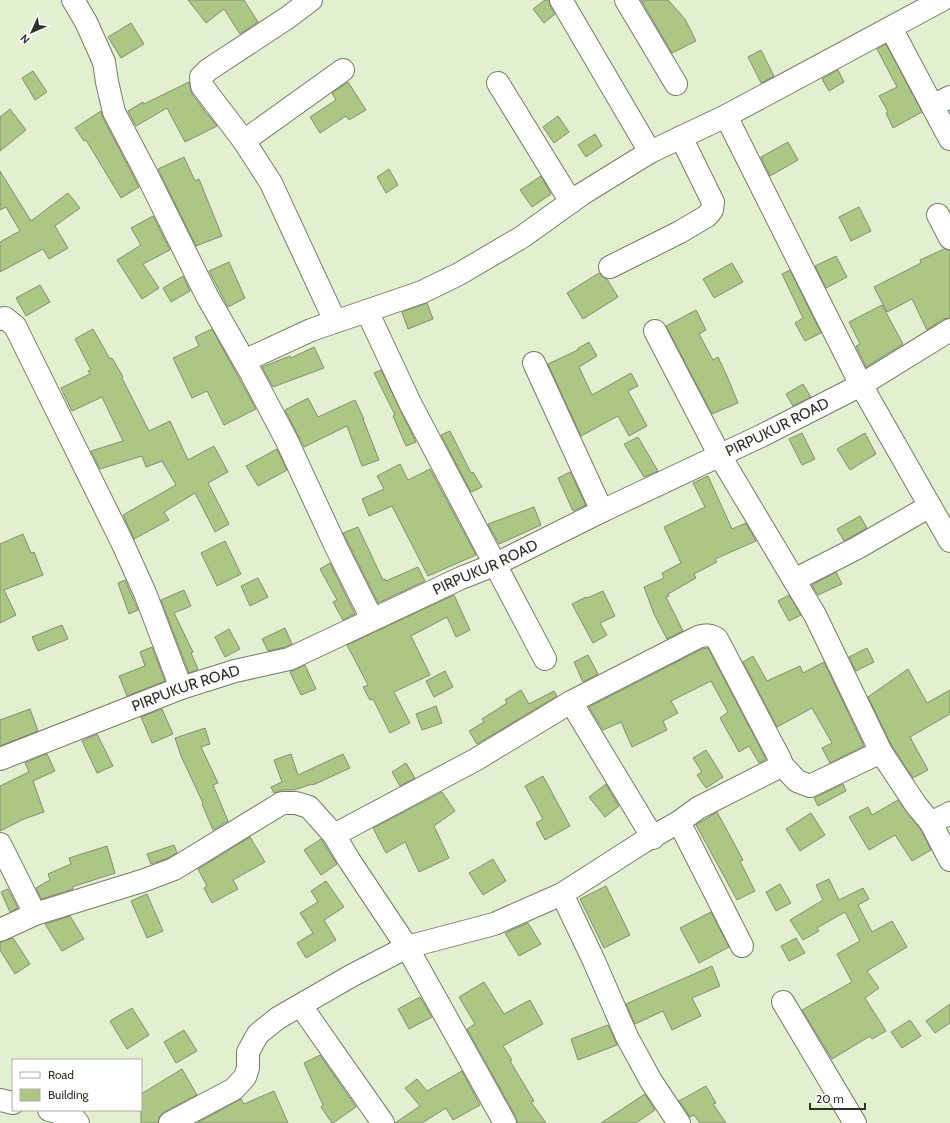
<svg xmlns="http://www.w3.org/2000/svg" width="950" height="1123" font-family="Cabin,sans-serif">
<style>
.building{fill:#acc683;stroke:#838e72}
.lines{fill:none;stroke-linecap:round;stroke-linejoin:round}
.minor-casing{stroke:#727e61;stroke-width:24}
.minor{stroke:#fff;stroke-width:22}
.labels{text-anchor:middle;stroke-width:3.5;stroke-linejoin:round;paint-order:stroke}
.street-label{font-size:15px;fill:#2e3327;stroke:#fff}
</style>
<rect width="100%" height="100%" fill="#e3f0d0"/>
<path class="building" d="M188,0H244L258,22L240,34L224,9L206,23Z
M545,0H549L550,6L555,14L544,23L533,9Z
M641,0H668L685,19L696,41L672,53Z
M131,23L144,44L121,58L108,37Z
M886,44L922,112L893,128L886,113L888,112L879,96L897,87L877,49Z
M761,50L774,76L761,83L748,57Z
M838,70L844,82L829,91L822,79Z
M33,71L47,92L35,100L22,78Z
M189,82L192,94L204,110L207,115H208L217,126L185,142L167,108L136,126L128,111L143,102L144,104Z
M348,82L366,110L349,120L346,116L320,133L310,117L336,100L332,93Z
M10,109L26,130L0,151V117Z
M101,111L103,118L139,187L121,198L86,140L84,141L75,128Z
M558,116L569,132L554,143L543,127Z
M595,134L602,146L586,157L578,145Z
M788,142L798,160L770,176L761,157Z
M184,157L195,181L199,179L222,236L196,246L158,169Z
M389,169L398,185L386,193L377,177Z
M0,171L31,221L68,193L80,208L55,226L68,248L49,259L43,249L0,272V242L20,231L6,207L0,210Z
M541,176L551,194L532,207L520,190Z
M859,207L871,231L851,241L839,217Z
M153,216L170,250L143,264L159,288L142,299L117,260L141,245L131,228Z
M944,249L950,250V318L943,319L927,330L912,299L887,312L874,287L921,263L920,260Z
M836,256L847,277L826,288L815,266Z
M229,262L245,298L228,307L209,271Z
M732,263L743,282L714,298L703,279Z
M790,270L821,333L805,341L795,323L803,318L782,274Z
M599,273L603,277L607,279L618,297L583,319L567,293Z
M183,276L190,291L171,302L163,288Z
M40,285L50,302L26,316L16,298Z
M427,303L433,319L408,329L402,312Z
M882,305L903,344L866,367L856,346L860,344L849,322Z
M696,310L706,330L699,334L713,360L718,357L727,376L738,403L712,414L666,326Z
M93,329L110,359L112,358L123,377L122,378L149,431L170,421L188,460L214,446L228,472L208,483L229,524L215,532L195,493L164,512L169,520L134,539L123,515L176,485L162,461L146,467L142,456L100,469L91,451L123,441L102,397L72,411L61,388L90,374L88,371L91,370L75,339Z
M212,329L256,409L224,425L207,391L192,398L173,358L199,346L195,337Z
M589,342L597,356L579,367L592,395L631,373L638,386L628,391L647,426L629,436L618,416L581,436L548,364L578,350L577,349Z
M314,347L324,368L273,387L262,367L290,356L291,358Z
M381,370L416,442L406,446L393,416L395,415L374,373Z
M803,384L811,397L793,406L786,394Z
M308,398L318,417L355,400L364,419H363L379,460L362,466L347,426L304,447L285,410Z
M450,431L471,473L473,472L482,487L471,492L441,435Z
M802,433L815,459L802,465L789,439Z
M865,433L876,454L850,470L837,449Z
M638,437L658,471L644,477L624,444Z
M277,449L287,470L258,486L246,466Z
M400,464L408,480L430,469L476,555L428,576L392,506L369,516L362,499L384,489L377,476Z
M570,472L586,505L573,511L558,478Z
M708,476L732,529L746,523L756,541L715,559L717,562L694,574L696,578L668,594L669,596L666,597L683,631L667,639L654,614L644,587L664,578L662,573L681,563L664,527L705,507L693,483Z
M534,507L541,525L499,544L488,524Z
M860,516L867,528L844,541L837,529Z
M358,527L383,580L385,579L386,581L418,567L425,581L378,603L343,533Z
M23,534L31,553L34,552L43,575L4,590L16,615L0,623V544Z
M225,541L241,574L217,586L201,553Z
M330,563L355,614L343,620L333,602L337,600L320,569Z
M836,572L842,584L818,595L812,585Z
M258,578L268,597L250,606L241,586Z
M125,580L138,610L129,614L118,583Z
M184,590L191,606L174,613L193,652L191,653L198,669L189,673L161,600Z
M603,591L615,616L600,623L607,635L593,643L572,604L586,597L587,598Z
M454,595L470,630L456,637L447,617L411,636L430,675L394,692L410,723L390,733L373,699L370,700L363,687L368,685L347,645Z
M789,595L801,615L789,621L778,601Z
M62,625L68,639L38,651L32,637Z
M285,628L292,644L285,647L268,651L262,639Z
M229,629L240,649L225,657L215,637Z
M152,647L165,681L127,696L119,676L145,666L140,652Z
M708,648L766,759L759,763L749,746L739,752L720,718L728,712L711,681L671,701L678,713L663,721L667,730L632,747L621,722L603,730L589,707L702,649Z
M867,648L874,662L856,671L849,657Z
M588,655L598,674L583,682L574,662Z
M753,656L767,681L800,666L803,673L824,662L864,746L830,763L822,748L832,743L812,708L777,727L743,662Z
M305,665L316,689L301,695L290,672Z
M908,669L927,703L950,690V714L910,737L928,770L913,778L892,746L868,697Z
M445,671L453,687L434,697L426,681Z
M521,690L529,704L554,691L557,696L477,744L469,731L484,722L482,719L507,703L505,700Z
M436,706L442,723L422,730L416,714Z
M30,709L38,731L0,746V720Z
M162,709L173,734L152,743L141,717Z
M205,728L210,744L201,747L218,783L213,785L228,821L213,830L202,804L203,803L181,756L175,738Z
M97,734L113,766L97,773L82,741Z
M706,750L723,777L706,788L697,775L702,772L693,758Z
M46,754H47L55,771L33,781L44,812L24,819L0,831V786L29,772L25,763Z
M291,754L298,775L343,754L350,768L313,785L312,784L294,790H282L274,793L271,787L282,782L274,760Z
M406,763L415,778L400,786L392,772Z
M543,776L570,826L545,840L536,823L543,819L525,786Z
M606,784L619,806L605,817L589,797Z
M843,784L846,791L818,806L814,798Z
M442,792L455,811L434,826L449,858L419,872L405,842L386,853L373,828Z
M898,800L921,830L931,850L912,861L895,835L869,850L849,817L868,807L872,815Z
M717,812L743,860L740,861L755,891L737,900L696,825Z
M811,813L825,835L800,851L786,829Z
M250,837L265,862L233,880L238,889L212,903L204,888L207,886L198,869Z
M321,839L337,864L321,875L304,850Z
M174,845L177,853L168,858L151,864L147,854Z
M107,846L115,873L72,887L73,889L41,899L36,888L50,880L48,874L71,864L69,858Z
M493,859L506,881L483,895L469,873Z
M829,879L839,900L863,888L869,899L858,905L872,932L892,921L907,947L867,971L879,988L865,998L886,1031L872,1039L870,1036L832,1059L802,1010L852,982L837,954L860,941L845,912L817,928L819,931L803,940L790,920L823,900L816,885Z
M326,881L344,907L324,920L336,940L306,958L297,943L313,933L300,913L318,902L311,891Z
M780,884L791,903L776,911L766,892Z
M606,886L630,935L604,948L580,899Z
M8,889L18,908L10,912L1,892Z
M147,894L163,931L147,938L131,901Z
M711,912L729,947L699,963L680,928Z
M70,916L84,939L62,951L45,924Z
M528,923L541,944L519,956L505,933Z
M13,938L30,964L15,974L0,950V942Z
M796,938L805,953L789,961L781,946Z
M712,966L720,986L692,998L701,1016L672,1030L663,1011L635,1024L626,1004Z
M484,982L504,1014L530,1000L543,1024L503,1046L512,1060L510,1061L534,1101L531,1102L546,1123H517L516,1117L467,1029L475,1024L459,997Z
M420,997L432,1017L409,1029L398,1009Z
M950,1004V1023L935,1033L926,1021Z
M132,1008L149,1035L127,1049L110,1021Z
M910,1020L921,1036L902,1048L891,1032Z
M608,1025L617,1045L578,1060L571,1039Z
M184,1030L197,1051L176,1063L164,1042Z
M320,1055L356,1107L333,1123H332L321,1107L323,1105L304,1063Z
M182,1069L197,1095L164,1112L159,1117L158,1123H141V1094Z
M462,1071L480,1105L453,1120L446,1108L422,1123H395L420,1106L405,1088L417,1079L427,1091Z
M706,1086L716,1103L713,1104L726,1123H700L694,1115L690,1117L679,1101Z
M274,1091L288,1123H197L241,1099L244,1104Z
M645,1094L655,1110L636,1123H601Z"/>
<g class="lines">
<defs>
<g id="minor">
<path d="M73,0L86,22L104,62L107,82L114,112L146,173L207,296L251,373L286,439L337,549L372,619"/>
<path d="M311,0L287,18L208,70L201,77L202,86L244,141L271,183L335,321"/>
<path d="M561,0L650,152L726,116L861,385L950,541"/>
<path d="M626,0L676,84"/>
<path d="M891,28L950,139"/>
<path d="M498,83L571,202"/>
<path d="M932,106L950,97"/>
<path d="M726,116L942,0"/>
<path d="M244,141L343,70"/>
<path d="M938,215L950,238"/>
<path d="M610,267L680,232L707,216L712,210L713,202L681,137"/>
<path d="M367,311L410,403L545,659"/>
<path d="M0,319L5,318L15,326L122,542L145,593L181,688"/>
<path d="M655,331L720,456L815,615L881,752L916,805L931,823L950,860"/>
<path d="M244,361L311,330L422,292L459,274L522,237L582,194L650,152"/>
<path d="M534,363L602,511"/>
<path d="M794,580L857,548L930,506"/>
<path d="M571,702L653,838"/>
<path id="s1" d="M0,759L181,688L235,671L289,659L461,578L494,565L602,511L761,436L861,385L950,330"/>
<path d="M782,765L797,781L810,786L881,752"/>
<path d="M679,822L742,946"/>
<path d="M931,823L950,813"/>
<path d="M334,835L475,760L571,702L698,637C706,635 710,634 717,639L780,759L782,765L777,768L698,808L679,822L643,842L562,894"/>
<path d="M0,844L35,914"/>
<path d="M0,930L35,914L145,880L174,869L282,803H296L309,807L334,835L349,860L407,947L351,976L278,1018L258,1034L248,1052V1068L245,1077L234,1089L170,1123"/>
<path d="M783,1002L855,1123"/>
<path d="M301,1006L383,1123"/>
<path d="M0,1100L13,1103"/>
<path d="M49,1110L72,1116L78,1123"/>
<path d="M505,1123L407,947L494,924L562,894L594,961L627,1037L651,1081L679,1123"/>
</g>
</defs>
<use href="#minor" class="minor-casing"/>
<use href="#minor" class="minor"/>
</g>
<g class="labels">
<g class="street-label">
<text dy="5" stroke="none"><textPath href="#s1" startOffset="847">PIRPUKUR ROAD</textPath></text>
<text dy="5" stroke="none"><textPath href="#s1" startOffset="523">PIRPUKUR ROAD</textPath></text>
<text dy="5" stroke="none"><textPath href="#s1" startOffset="199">PIRPUKUR ROAD</textPath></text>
</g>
</g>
<rect x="12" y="1059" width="130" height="52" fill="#ffffff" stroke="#abada9"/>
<rect x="20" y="1072" width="20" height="6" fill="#ffffff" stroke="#abada9"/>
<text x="48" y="1079" font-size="12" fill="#2e3327">Road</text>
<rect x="20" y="1089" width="20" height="12" fill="#acc683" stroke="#abada9"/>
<text x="48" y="1099" font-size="12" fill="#2e3327">Building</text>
<g transform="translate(32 32) rotate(225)" stroke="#ffffff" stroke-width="3" paint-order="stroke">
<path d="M0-3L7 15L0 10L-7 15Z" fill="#2e3327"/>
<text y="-6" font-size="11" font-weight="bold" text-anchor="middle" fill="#2e3327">N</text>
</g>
<path d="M810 1103v6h55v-6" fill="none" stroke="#2e3327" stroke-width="2"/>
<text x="816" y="1103" font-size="12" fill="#2e3327" stroke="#ffffff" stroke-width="3" paint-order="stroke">20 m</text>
</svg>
